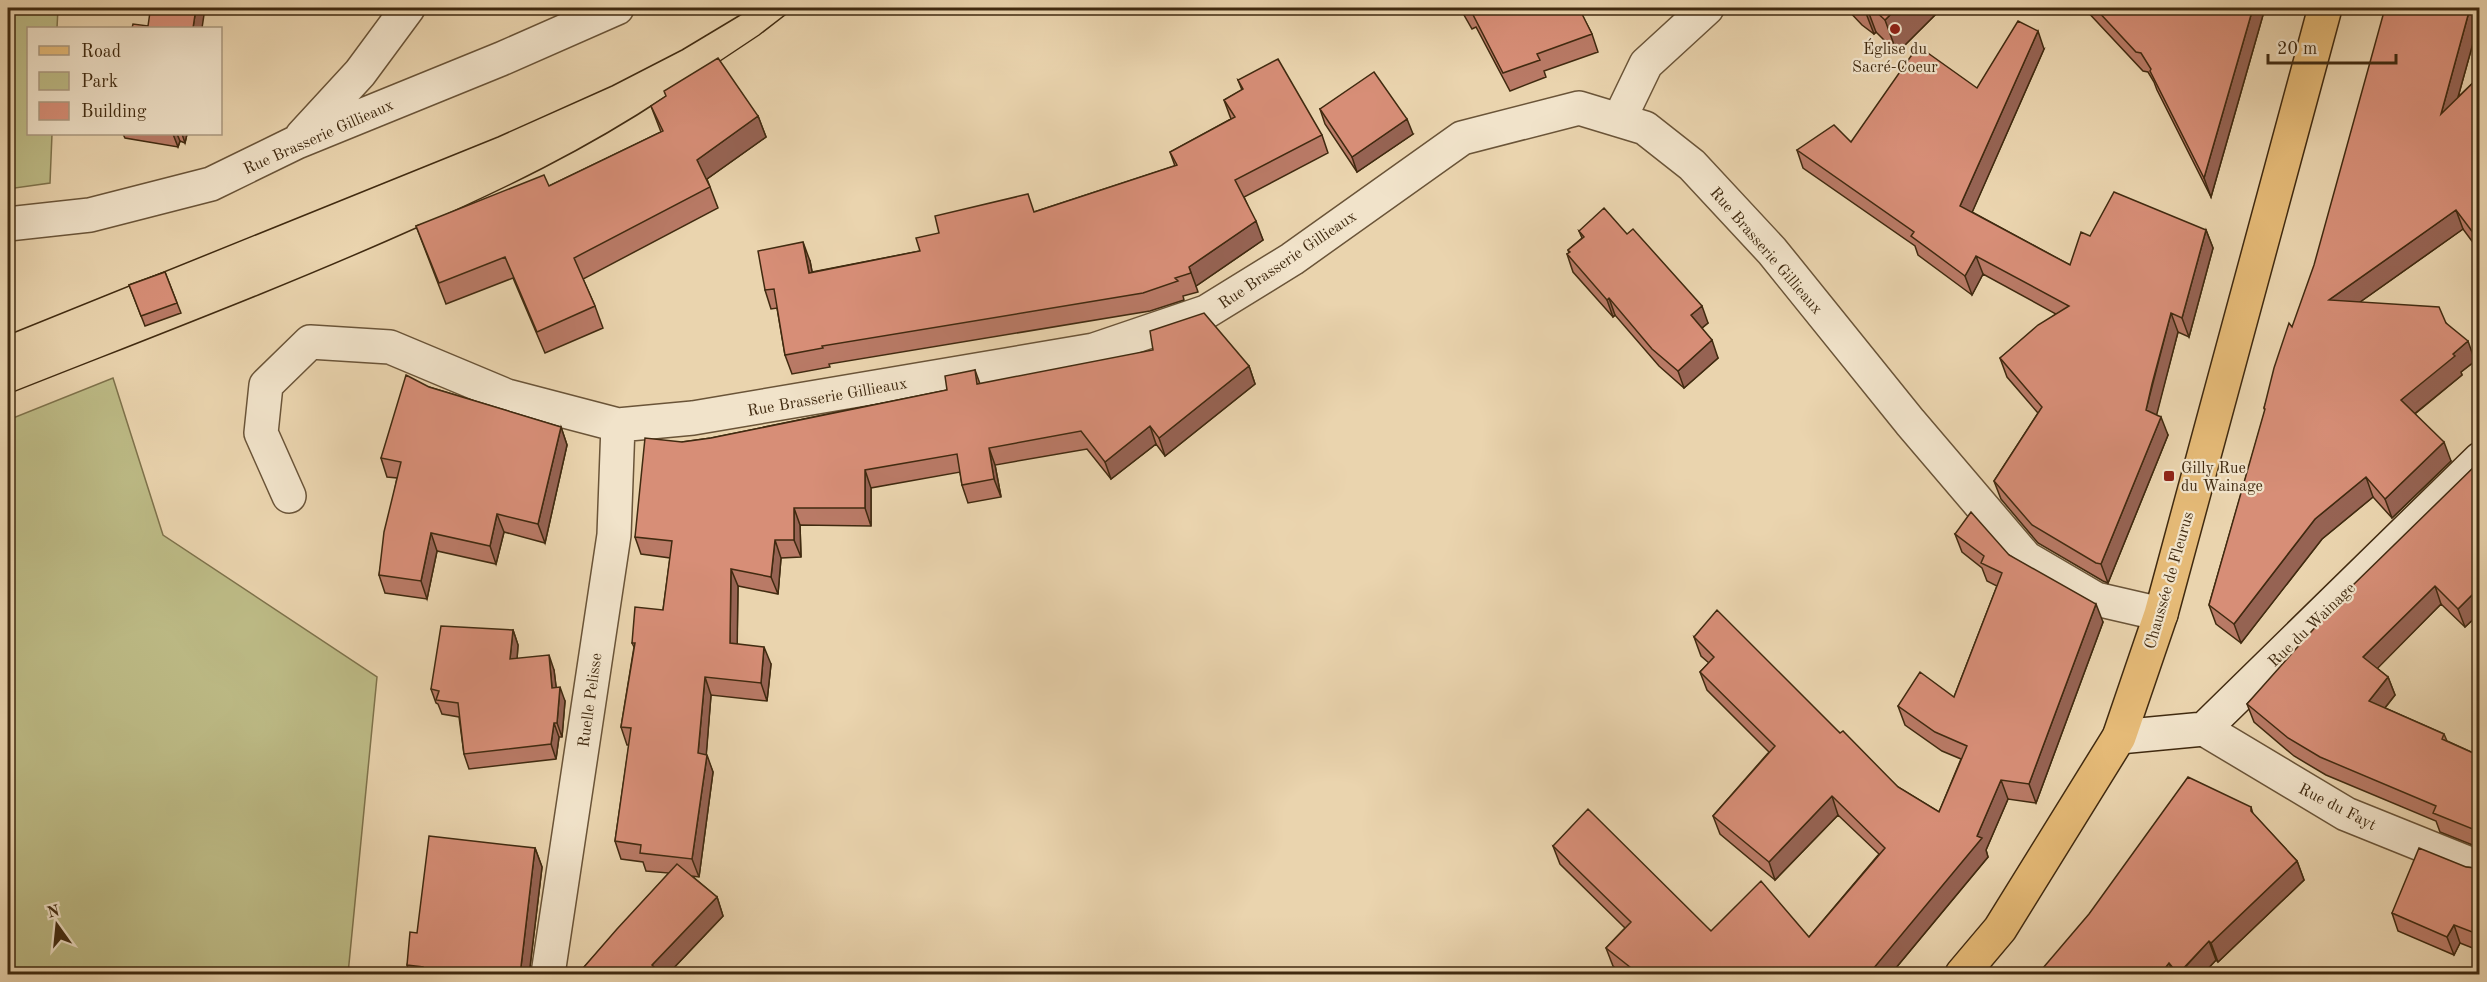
<svg xmlns="http://www.w3.org/2000/svg" width="2487" height="982" font-family="'Old Standard TT',serif">
<style>
.green{fill:#bdbb86;stroke:#7e724b;stroke-width:1.5}
.lines{fill:none;stroke-linecap:round;stroke-linejoin:round}
.street-casing{stroke:#6a5438;stroke-width:36}
.secondary-casing{stroke:#402a10;stroke-width:36}
.primary-casing{stroke:#402a10;stroke-width:36}
.street{stroke:#f1e3ca;stroke-width:33}
.secondary{stroke:#f1e3ca;stroke-width:33}
.primary{stroke:#e5ba77;stroke-width:33}
.tram{stroke:#402a10;stroke-width:1.5}
.wall{fill:#b97a66;stroke:#402a10;stroke-width:1.5}
.shaded-wall{fill:#966353;stroke:#402a10;stroke-width:1.5}
.building{fill:#d78e77;stroke:#402a10;stroke-width:1.5}
.poi-dot{fill:#8f2418;stroke:#f1e3ca;stroke-width:2}
.labels{text-anchor:middle;stroke-width:4.5;stroke-linejoin:round;paint-order:stroke}
.poi-label{font-size:16px;fill:#402a10;stroke:#f1e3ca}
.street-label{font-size:16px;fill:#402a10;stroke:#f1e3ca}
</style>
<rect width="100%" height="100%" fill="#ead4ae"/>
<filter id="stains"><feTurbulence type="fractalNoise" baseFrequency=".00333" numOctaves="4"/><feColorMatrix values="0 0 0 0 .2 0 0 0 0 .09 0 0 0 0 .02 0 0 0 .5 -.17"/></filter>
<radialGradient id="worn" r=".72"><stop offset=".6" stop-color="#630" stop-opacity="0"/><stop offset="1" stop-color="#630" stop-opacity=".3"/></radialGradient>
<path class="green" d="M8,8H58L57,28H28V134H52L50,183L8,189Z
M113,378L163,535L377,677L348,974H8V420Z"/>
<g class="lines">
<defs>
<path id="street" d="M1619,120L1646,64L1707,8
M302,136L360,73L408,8
M8,224L90,215L211,184L297,142L501,59L617,8
M289,496L261,433L266,385L310,342L390,347L507,396L618,425L693,418L1094,350L1206,312L1292,259L1462,138L1579,108L1645,128L1692,165L1772,251L1910,422L2026,558L2096,599L2161,614
M2204,729L2346,814L2480,868
M548,974L614,535L618,425"/>
<path id="secondary" d="M2119,737L2204,729L2480,459"/>
<path id="primary" d="M1962,974L2000,929L2119,737L2161,614L2325,8"/>
</defs>
<use href="#street" class="street-casing"/>
<use href="#secondary" class="secondary-casing"/>
<use href="#primary" class="primary-casing"/>
<use href="#street" class="street"/>
<use href="#secondary" class="secondary"/>
<use href="#primary" class="primary"/>
<path class="tram" d="M705,71L759,35L794,8
M8,335L498,137L612,86L682,50L752,8
M8,394C144,340 282,288 416,228C504,189 585,150 665,97"/>
</g>
<path class="wall" d="M1460,8H1591L1581,13L1592,34L1598,52L1544,71L1546,77L1510,91L1476,27L1472,29Z
M1846,8H1942L1897,53L1876,32L1874,34L1862,25Z
M2084,8H2265L2211,197L2157,90L2154,82L2148,72L2143,71Z
M2480,8V18L2458,97L2480,76V252L2463,229L2360,302L2446,323L2475,361L2461,372L2462,375L2415,414L2451,461L2392,518L2373,497L2322,539L2241,643L2216,624L2209,605L2265,411L2264,408L2292,327Z
M2044,49L1972,212L2070,265L2090,236L2206,230L2213,248L2189,337L2178,332L2156,415L2168,435L2108,583L2103,581L2038,543L2001,499L1994,481L2038,413L2007,377L2000,358L2056,314L1983,274L1972,295L1918,255L1915,246L1803,168L1797,150L1851,142L1977,88Z
M1238,80L1322,135L1328,153L1244,197L1263,240L1196,286L1198,292L1183,296L1184,300L1150,311L829,364L830,367L792,374L785,355L777,308L771,309L765,290L810,261L812,272L920,251L1034,212L1175,166L1170,152L1231,119L1224,100L1242,90Z
M651,106L758,116L766,137L707,179L718,208L583,279L595,306L603,328L545,353L513,278L446,304L416,226L549,186L661,132Z
M1320,109L1413,134L1357,172L1325,124Z
M123,134H187L185,143L180,141L178,147L125,138Z
M1579,231L1708,323L1702,328L1718,358L1684,388L1659,366L1615,315L1613,317L1573,272L1567,254L1569,253L1568,250L1582,238Z
M165,272L181,313L145,326L129,285Z
M1249,366L1255,384L1165,456L1156,444L1111,479L1087,449L995,465L1001,497L968,503L962,485L960,472L871,488V526L800,525L801,557L781,558L778,594L738,586L737,644L771,664L767,701L711,695L706,755L713,772L699,877L692,876L717,897L723,916L667,975H577L669,873L646,871L643,862L621,859L615,841L629,745H627L621,727L634,647L632,643L663,610L670,558L641,554L635,537L682,442L711,438L947,390L975,370L980,384Z
M429,387L561,427L567,445L545,543L504,532L496,564L437,551L427,599L385,593L379,575L397,478L387,477L381,458Z
M2480,461V613L2465,627L2441,604L2377,668L2388,677L2395,695L2385,708L2444,734L2447,741L2480,756V848L2440,832L2436,821L2326,775L2294,756L2254,722L2247,704Z
M1955,534L2009,555L2103,622L2036,803L2008,799L1986,850L1988,857L1890,975H1623L1613,966L1606,948L1625,928L1560,864L1553,846L1711,931L1809,937L1879,854L1838,815L1775,880L1720,834L1713,816L1769,752L1707,690L1700,672L1709,663L1701,656L1694,637L1840,733L1898,787L1939,812L1961,759L1942,751L1905,725L1898,706L1954,697L1997,586L1987,581L1982,568L1962,552Z
M513,630L518,645L517,659L554,670L556,687L565,701L562,737H559L556,759L469,769L464,754L459,717L442,714L438,704L436,703L431,689Z
M2251,807L2253,814L2297,861L2304,880L2218,962L2216,960L2202,975H2037Z
M535,848L542,867L529,975H410L407,965L417,933Z
M2466,867L2475,868L2480,867V951L2460,943L2454,955L2398,931L2392,913Z"/>
<path class="shaded-wall" d="M196,8H205L202,28H193Z
M1864,8H1867L1876,32L1874,34Z
M1897,8H1942L1897,53L1885,20Z
M2253,8H2265L2211,197L2204,178Z
M2470,8H2480V18L2448,133L2441,114Z
M2038,31L2044,49L1967,224L1960,206Z
M758,116L766,137L704,181L697,160Z
M1407,119L1413,134L1357,172L1352,157Z
M173,134H177L180,141L178,147Z
M182,134H187L185,143Z
M2456,210L2463,229L2336,319L2329,300Z
M1256,221L1263,240L1196,286L1189,267Z
M2206,230L2213,248L2189,337L2182,318Z
M803,242L810,261L816,292L809,273Z
M1976,256L1983,274L1972,295L1965,276Z
M1609,298L1615,315L1613,317L1607,300Z
M1702,306L1708,323L1697,332L1691,315Z
M2171,313L2178,332L2153,429L2146,410Z
M1712,340L1718,358L1684,388L1678,371Z
M2468,341L2475,361L2461,372L2462,375L2408,419L2401,400L2453,354Z
M1249,366L1255,384L1165,456L1159,438Z
M2161,417L2168,435L2108,583L2101,564Z
M1150,426L1156,444L1111,479L1105,462Z
M561,427L567,445L545,543L538,524Z
M2444,442L2451,461L2392,518L2385,499Z
M989,448L995,465L1001,497L994,479Z
M865,470L871,488V526L865,508Z
M2366,477L2373,497L2322,539L2241,643L2234,624L2315,519Z
M794,508L800,525L801,557L794,540Z
M497,514L504,532L496,564L490,546Z
M431,533L437,551L427,599L421,581Z
M775,540L781,558L778,594L771,577Z
M731,569L738,586L737,661L730,643Z
M2435,586L2441,604L2370,676L2363,657Z
M2474,593L2480,608V613L2465,627L2458,609Z
M2096,604L2103,622L2036,803L2029,784Z
M513,630L518,645L516,674L510,659Z
M764,647L771,664L767,701L761,683Z
M549,655L554,670L558,702L552,688Z
M705,677L711,695L705,771L698,753Z
M2388,677L2395,695L2376,719L2369,701Z
M560,687L565,701L562,737L557,723Z
M554,723L559,737L556,759L551,744Z
M707,755L713,772L699,877L692,859Z
M2001,780L2008,799L1986,850L1988,857L1890,975H1868L1977,836Z
M1832,796L1838,815L1775,880L1769,862Z
M535,848L542,867L529,975H520Z
M2297,861L2304,880L2218,962L2211,943Z
M717,897L723,916L667,975H655L652,965Z
M2454,925L2460,943L2454,955L2447,937Z
M2209,941L2216,960L2202,975H2178Z
M2169,963L2174,975H2160Z"/>
<path class="building" d="M164,8H196L193,28H132L133,24L148,26L150,12L163,14Z
M1463,8H1579L1592,34L1537,54L1540,60L1503,73L1470,9L1466,11Z
M1872,8H1897L1885,20Z
M2095,8H2253L2204,178L2150,71L2151,69L2141,53L2136,52Z
M2385,8H2470L2441,114L2480,76V242L2456,210L2329,300L2439,307L2446,323L2468,341L2453,354L2455,356L2401,400L2444,442L2385,499L2366,477L2315,519L2234,624L2209,605L2265,409L2264,408L2274,368L2289,323L2292,327L2314,265Z
M2018,21L2038,31L1960,206L2070,265L2081,232L2090,236L2114,192L2206,230L2182,318L2171,313L2152,384L2146,410L2161,417L2101,564L2096,563L2032,525L1994,481L2042,407L2000,358L2038,325L2069,306L1976,256L1965,276L1911,236L1914,232L1797,150L1834,125L1851,142L1918,46L1977,88Z
M718,58L758,116L697,160L710,187L574,258L595,306L537,332L505,257L439,283L416,226L544,175L549,186L663,131L651,106L666,96L664,91Z
M1278,59L1322,135L1235,180L1256,221L1189,267L1191,273L1175,278L1178,281L1143,293L822,346L823,348L785,355L774,289L765,290L758,251L803,242L809,273L920,251L916,238L939,233L935,216L1028,194L1034,212L1177,165L1170,152L1235,117L1224,100L1243,89L1238,80Z
M1374,72L1407,119L1352,157L1320,109Z
M1604,208L1627,234L1633,229L1702,306L1691,315L1712,340L1678,371L1652,349L1609,298L1607,300L1567,254L1570,252L1568,250L1584,237L1579,231Z
M165,272L177,303L141,316L129,285Z
M1204,313L1249,366L1159,438L1150,426L1105,462L1081,431L989,448L994,479L962,485L957,454L865,470V508H794V540H775L771,577L731,569L730,643L764,647L761,683L705,677L698,753L707,755L692,859L640,853L641,845L615,841L631,728L621,727L635,643H632L635,607L663,610L672,541L635,537L645,438L682,442L711,438L947,390L945,376L975,370L977,384L1153,350L1150,331Z
M406,375L429,387L561,427L538,524L497,514L490,546L431,533L421,581L379,575L384,532L401,462L381,458Z
M2480,461V598L2474,593L2458,609L2435,586L2363,657L2388,677L2369,701L2444,734L2442,739L2480,756V832L2433,813L2436,806L2320,757L2288,738L2247,704L2350,588Z
M1971,512L2009,555L2096,604L2029,784L2001,780L1977,836L1982,838L1868,975H1640L1606,948L1631,922L1553,846L1588,809L1711,931L1761,881L1809,937L1885,848L1832,796L1769,862L1713,816L1775,746L1700,672L1714,657L1694,637L1717,610L1840,733L1843,731L1898,787L1939,812L1967,746L1935,732L1898,706L1920,672L1954,697L2002,573L1981,563L1984,556L1955,534Z
M441,626L513,630L510,659L549,655L552,688L560,687L557,723H554L551,744L464,754L458,703L436,700L439,691L431,689Z
M2188,777L2251,807V811L2297,861L2211,943L2209,941L2178,974L2169,963L2160,975H2037L2089,914Z
M429,836L535,848L520,975H423V967L407,965L410,932L417,933Z
M2419,848L2466,867L2475,868L2480,867V935L2454,925L2447,937L2392,913Z
M677,864L717,897L652,965L662,975H577L617,929Z"/>
<g class="poi-dot">
<circle cx="1895" cy="29" r="6"/>
<rect x="2163" y="470" width="12" height="12" rx="3"/>
</g>
<g class="labels">
<g class="poi-label">
<text x="1895" y="54">Église du<tspan x="1895" dy="18">Sacré-Coeur</tspan></text>
<text x="2181" y="473" text-anchor="start">Gilly Rue<tspan x="2181" dy="18">du Wainage</tspan></text>
</g>
<g class="street-label">
<text transform="translate(318 136) rotate(-24)" y="6">Rue Brasserie Gillieaux</text>
<text transform="translate(1767 250) rotate(49)" y="6">Rue Brasserie Gillieaux</text>
<text transform="translate(1287 259) rotate(-34)" y="6">Rue Brasserie Gillieaux</text>
<text transform="translate(827 396) rotate(-10)" y="6">Rue Brasserie Gillieaux</text>
<text transform="translate(2168 580) rotate(-74)" y="6">Chaussée de Fleurus</text>
<text transform="translate(2311 624) rotate(-44)" y="6">Rue du Wainage</text>
<text transform="translate(589 700) rotate(-82)" y="6">Ruelle Pelisse</text>
<text transform="translate(2338 806) rotate(27)" y="6">Rue du Fayt</text>
</g>
</g>
<rect width="2487" height="982" fill="none" stroke="#ead4ae" stroke-width="30"/>
<rect x="9" y="9" width="2469" height="964" fill="none" stroke="#402a10" stroke-width="3"/>
<rect x="15" y="15" width="2457" height="952" fill="none" stroke="#402a10" stroke-width="1.5"/>
<rect x="27" y="27" width="195" height="108" fill="#f1e3ca" stroke="#aa9980" stroke-width="1.5"/>
<rect x="39" y="46" width="30" height="9" fill="#e5ba77" stroke="#aa9980" stroke-width="1.5"/>
<text x="81" y="57" font-size="18" fill="#402a10">Road</text>
<rect x="39" y="72" width="30" height="18" fill="#bdbb86" stroke="#aa9980" stroke-width="1.5"/>
<text x="81" y="87" font-size="18" fill="#402a10">Park</text>
<rect x="39" y="102" width="30" height="18" fill="#d78e77" stroke="#aa9980" stroke-width="1.5"/>
<text x="81" y="117" font-size="18" fill="#402a10">Building</text>
<g transform="translate(57 925) rotate(345)" stroke="#f1e3ca" stroke-width="4.5" paint-order="stroke">
<path d="M0-4.5L10 22L0 15L-10 22Z" fill="#402a10"/>
<text y="-9" font-size="16" font-weight="bold" text-anchor="middle" fill="#402a10">N</text>
</g>
<path d="M2268 54v9h128v-9" fill="none" stroke="#402a10" stroke-width="3"/>
<text x="2277" y="54" font-size="18" fill="#402a10" stroke="#f1e3ca" stroke-width="4.5" paint-order="stroke">20 m</text>
<rect width="100%" height="100%" filter="url(#stains)"/>
<rect width="100%" height="100%" fill="url(#worn)"/>
</svg>
